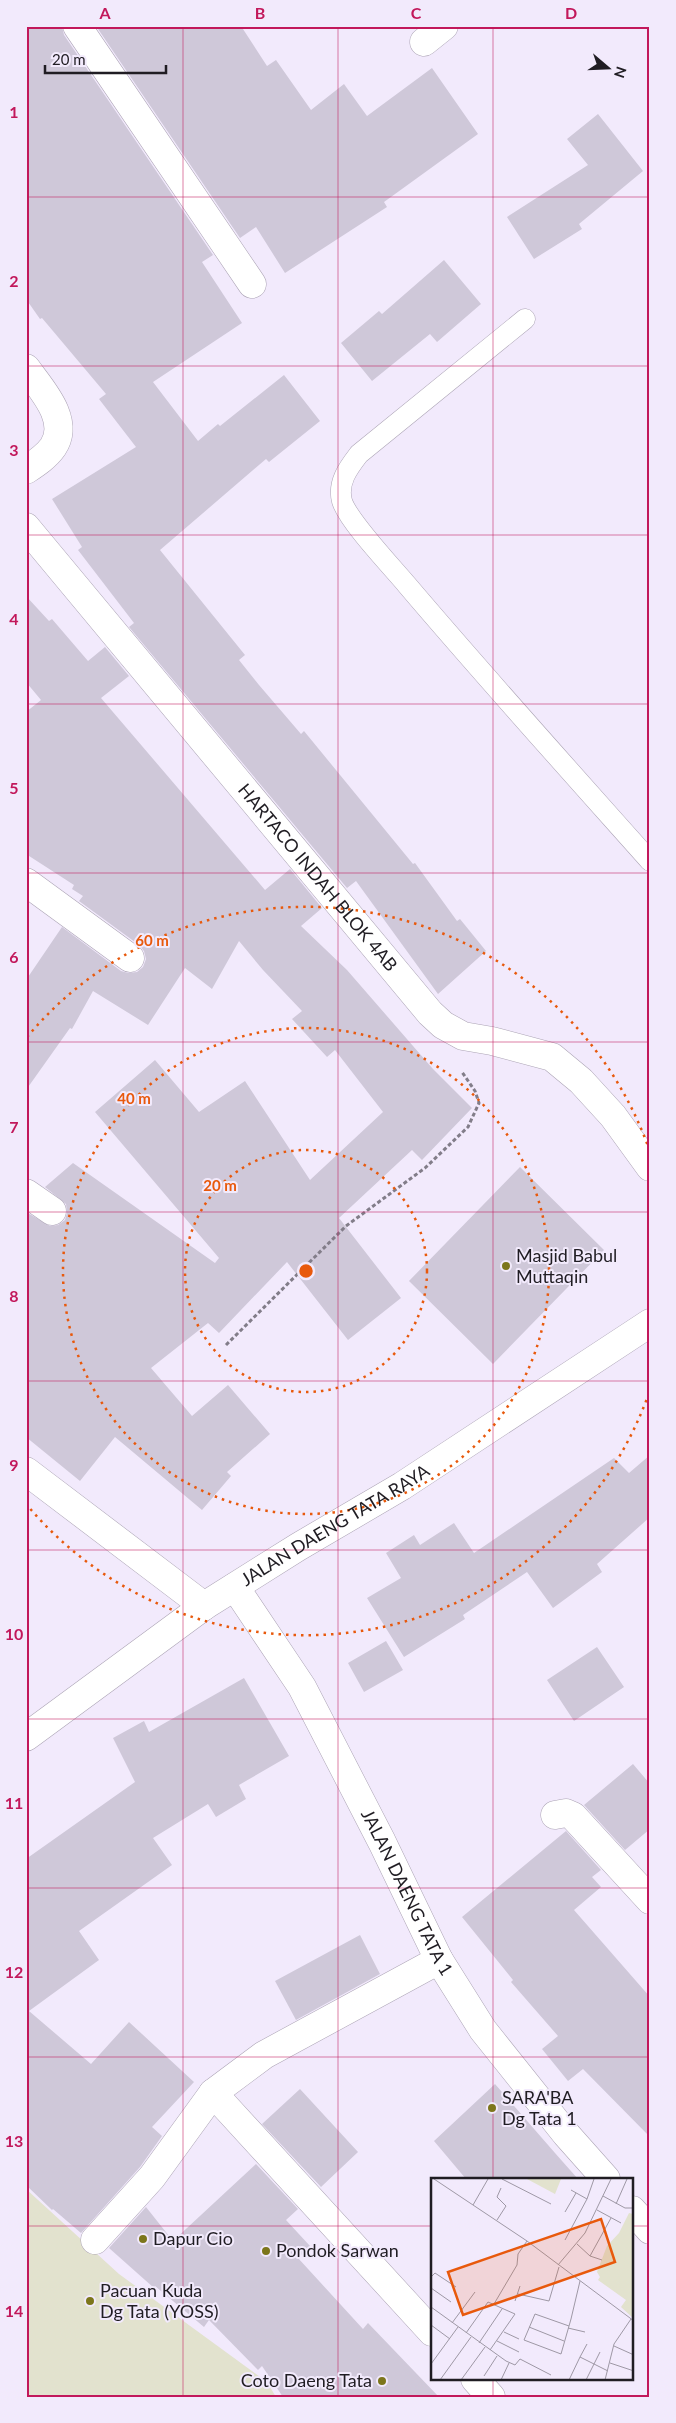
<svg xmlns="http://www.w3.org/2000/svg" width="676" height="2423" font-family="Lato,sans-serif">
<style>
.green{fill:#e2e2ce}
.building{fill:#cfc8d9}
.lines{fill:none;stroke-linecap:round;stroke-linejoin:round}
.service-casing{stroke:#aca4b5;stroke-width:21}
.minor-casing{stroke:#aca4b5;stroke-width:29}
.tertiary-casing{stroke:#aca4b5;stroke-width:29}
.primary-casing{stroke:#aca4b5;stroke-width:29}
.path{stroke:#827d89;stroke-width:3;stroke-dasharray:4 2.5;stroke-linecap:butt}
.service{stroke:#fff;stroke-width:20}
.minor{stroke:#fff;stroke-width:28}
.tertiary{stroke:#fff;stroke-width:28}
.primary{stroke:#fff;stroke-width:28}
.grid{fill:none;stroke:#c2185b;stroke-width:1;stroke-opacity:0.55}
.ring{fill:none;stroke:#e8590c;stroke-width:2.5;stroke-dasharray:2.5 5}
.poi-dot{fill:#7c761b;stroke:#f2eafc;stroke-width:2}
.labels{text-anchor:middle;stroke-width:4;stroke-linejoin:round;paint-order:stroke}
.street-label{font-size:18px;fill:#201d23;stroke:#f2eafc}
.poi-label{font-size:18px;fill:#201d23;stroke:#f2eafc;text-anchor:start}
.inset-road{fill:none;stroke:#9e98a5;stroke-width:1}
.view{fill:#e8590c;fill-opacity:0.15;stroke:#e8590c;stroke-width:2.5}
.inset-edge{fill:none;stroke:#201d23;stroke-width:2.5}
.centre{fill:#e8590c;stroke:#f2eafc;stroke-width:2.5}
.ring-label{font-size:15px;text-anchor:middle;font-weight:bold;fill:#e8590c;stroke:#f2eafc;stroke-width:4;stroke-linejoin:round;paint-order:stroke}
.neatline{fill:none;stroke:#c2185b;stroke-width:2}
.grid-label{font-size:16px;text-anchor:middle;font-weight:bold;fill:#c2185b}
</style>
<rect width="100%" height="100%" fill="#f2eafc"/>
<path class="green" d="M26,2189L119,2274L267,2382L276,2397H26Z"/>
<path class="building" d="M26,26H62L64,35L213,255L202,262L242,323L153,382L198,441L218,424L220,426L284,375L320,421L269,462L266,459L160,550L245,655L239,660L259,685L301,734L304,731L413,864L415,863L457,921L460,919L486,951L438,994L356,881L347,888L129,627L134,623L78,550L82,547L52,499L136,447L99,399L106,394L42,318L40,319L26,299Z
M96,26H241L267,66L276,60L311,110L344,84L367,116L432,68L478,134L384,202L387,207L285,273L256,227L240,238Z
M598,114L643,171L579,224L582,229L534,259L507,217L588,165L567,139Z
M444,260L481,304L437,342L430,334L372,381L341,343L379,311L382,314Z
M26,596L49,621L52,619L88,661L105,647L129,676L101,698L265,890L290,869L322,908L301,926L347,970L433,1069L472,1108L422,1160L412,1150L339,1218L401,1298L348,1340L287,1262L219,1333L208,1323L151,1368L192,1416L228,1385L270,1434L227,1472L231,1476L202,1510L115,1437L80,1481L26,1437V1212L50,1226L58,1225L65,1220L67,1213L66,1204L45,1187L73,1163L215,1263L219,1258L95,1112L155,1060L199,1112L245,1081L310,1180L383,1112L335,1050L327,1057L292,1019L302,1011L263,970L239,941L212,989L185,968L148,1025L93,991L72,1029L70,1028L26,1090V980L62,927L121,971L128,973L137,972L143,967L146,959L144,951L139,945L79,901L83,896L72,889L74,885L26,854V712L41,700L26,682Z
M520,1167L604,1250L493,1364L409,1281Z
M650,1455V1517L597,1564L602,1572L553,1608L527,1572L463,1615L465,1619L404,1657L367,1598L401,1578L386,1553L414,1535L420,1545L454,1523L474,1553L614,1458L629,1473Z
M386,1641L403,1670L364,1692L348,1663Z
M597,1647L624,1687L574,1721L547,1680Z
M244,1678L289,1756L239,1785L246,1799L216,1817L208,1804L153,1838L172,1865L79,1931L99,1960L29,2011L91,2064L129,2022L194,2082L152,2127L162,2136L140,2167L81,2233L53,2209L52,2210L26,2185V1859L135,1782L113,1738L144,1721L149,1732Z
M633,1764L650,1784V1829L625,1850L584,1805Z
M566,1831L601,1870L592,1877L601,1887L574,1910L650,1997V2137L583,2069L568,2081L542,2049L558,2036L511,1982L513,1980L462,1917Z
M360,1935L380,1974L296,2020L275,1981Z
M495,2084L555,2153L578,2179H466L434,2141Z
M300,2089L358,2152L321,2187L262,2124Z
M256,2164L298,2209L286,2220L310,2246L298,2258L363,2329L368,2323L439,2397H283L262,2366L258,2370L209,2320L204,2327L155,2286L154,2288L109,2248L146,2207L173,2241Z"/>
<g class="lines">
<defs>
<path id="service" d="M525,319L359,454C349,467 337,482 342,501C348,521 392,567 407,585C486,678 568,769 650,861"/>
<g id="minor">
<path d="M77,26L252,284"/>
<path d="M424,42L444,26"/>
<path d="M26,368C41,389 71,420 53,447C46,457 35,464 26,470"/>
<path id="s1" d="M26,527L430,1013L443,1025L463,1036L492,1041L552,1057L581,1081L613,1116L650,1167"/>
<path d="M26,882L130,958"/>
<path d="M26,1193L52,1211"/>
<path d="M26,1471L204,1606"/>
<path d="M555,1815L566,1813L573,1816L650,1900"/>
<path d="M213,2093L264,2055L439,1960"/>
<path d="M95,2240L152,2177L213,2093L432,2332"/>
<path d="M475,2379L491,2397"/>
</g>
<g id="tertiary">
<path id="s2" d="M235,1587L302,1687L382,1842L439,1960L483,2030L566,2134L606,2179"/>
<path d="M632,2210L650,2230"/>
</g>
<g id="primary">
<path id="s3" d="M26,1737L204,1606L298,1547L402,1486L650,1323"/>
</g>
</defs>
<use href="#service" class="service-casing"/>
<use href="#minor" class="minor-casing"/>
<use href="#tertiary" class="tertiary-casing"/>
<use href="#primary" class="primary-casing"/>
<path class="path" d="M226,1345L346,1226L425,1168L468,1127L479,1103L475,1091L462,1072"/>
<use href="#service" class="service"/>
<use href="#minor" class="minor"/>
<use href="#tertiary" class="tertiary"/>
<use href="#primary" class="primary"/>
</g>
<path class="grid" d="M183,26V2397M338,26V2397M493,26V2179M26,197H650M26,366H650M26,535H650M26,704H650M26,873H650M26,1042H650M26,1212H650M26,1381H650M26,1550H650M26,1719H650M26,1888H650M26,2057H650M26,2226H432M632,2226H650M493,2379V2397"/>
<g class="ring">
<circle cx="306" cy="1271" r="121"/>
<circle cx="306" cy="1271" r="243"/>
<path d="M649 1393A364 364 0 0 1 27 1505M27 1037A364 364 0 0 1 649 1149"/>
</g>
<g class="poi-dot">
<circle cx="506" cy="1266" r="5"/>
<circle cx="492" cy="2108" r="5"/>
<circle cx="143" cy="2239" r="5"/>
<circle cx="266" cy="2251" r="5"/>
<circle cx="90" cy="2301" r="5"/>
<circle cx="382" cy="2381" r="5"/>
</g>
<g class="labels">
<g class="street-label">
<text dy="6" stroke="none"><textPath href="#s1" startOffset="456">HARTACO INDAH BLOK 4AB</textPath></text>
<text dy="6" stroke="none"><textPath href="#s3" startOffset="375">JALAN DAENG TATA RAYA</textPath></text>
<text dy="6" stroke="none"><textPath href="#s2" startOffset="351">JALAN DAENG TATA 1</textPath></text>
</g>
<g class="poi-label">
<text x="516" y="1262">Masjid Babul<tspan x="516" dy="21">Muttaqin</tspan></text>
<text x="502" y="2104">SARA'BA<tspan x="502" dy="21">Dg Tata 1</tspan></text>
<text x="153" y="2245">Dapur Cio</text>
<text x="276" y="2257">Pondok Sarwan</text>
<text x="100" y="2297">Pacuan Kuda<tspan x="100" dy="21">Dg Tata (YOSS)</tspan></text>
<text x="372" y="2387" text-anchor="end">Coto Daeng Tata</text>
</g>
</g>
<g transform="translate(431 2178)">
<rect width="202" height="202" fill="#f2eafc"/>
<path d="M96,1H130L124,16ZM198,35L202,36V140L190,129L195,122L167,102L169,99L166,94L176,68L188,55Z" fill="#e2e2ce"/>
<path class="inset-road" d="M3,1L96,63L203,143M71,1L120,26M140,12L156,21M172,18L194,30H203M185,26L196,1M42,27L57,1M166,32L190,45M134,34L145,15M66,42L75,28L66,19L70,10M134,62L156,21L163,1M146,66L159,78M171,82L159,78L180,40M127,87L154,55L180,1M0,99L4,95L25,109M0,110L20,124M87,116L118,123L128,89M84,123L89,108M63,126L86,87L87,76L96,63M0,129L75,183L84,187L89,181L120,197M21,145L44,114M0,147L19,161M138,148L104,136L93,162L130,176L140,141L149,103M98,149L133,163M137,150L154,154M73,154L88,161M35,155L57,124L84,136L59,172M66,163L88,174M48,165L71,131M156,166L149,179L177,193M183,168L203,177M179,185L203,193M0,186L27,149M53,198L66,178M9,202L40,159M30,202L54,169M70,202L78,185M138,202L149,179M155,202L169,174M174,202L183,166L200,141"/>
<path class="view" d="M170,41L184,84L32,137L17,94Z"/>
<rect width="202" height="202" class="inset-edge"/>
</g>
<circle cx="306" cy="1271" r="8" class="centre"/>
<g class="ring-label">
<text x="152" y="946">60 m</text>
<text x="134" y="1104">40 m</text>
<text x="220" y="1191">20 m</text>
</g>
<rect width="676" height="2423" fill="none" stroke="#f2eafc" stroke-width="55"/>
<g transform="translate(608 68) rotate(109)" stroke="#f2eafc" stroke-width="4" paint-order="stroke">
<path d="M0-4L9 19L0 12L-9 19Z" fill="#201d23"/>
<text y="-8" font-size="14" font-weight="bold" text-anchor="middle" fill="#201d23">N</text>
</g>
<path d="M45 65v8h121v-8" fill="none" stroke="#201d23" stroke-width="2.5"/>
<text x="52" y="65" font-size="15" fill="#201d23" stroke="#f2eafc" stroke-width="4" paint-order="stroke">20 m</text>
<rect x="28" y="28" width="620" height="2368" class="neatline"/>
<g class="grid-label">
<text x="105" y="19">A</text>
<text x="260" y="19">B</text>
<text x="416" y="19">C</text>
<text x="571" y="19">D</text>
<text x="14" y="118">1</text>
<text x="14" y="287">2</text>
<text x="14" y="456">3</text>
<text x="14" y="625">4</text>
<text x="14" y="794">5</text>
<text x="14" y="963">6</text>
<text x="14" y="1133">7</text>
<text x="14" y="1302">8</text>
<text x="14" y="1471">9</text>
<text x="14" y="1640">10</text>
<text x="14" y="1809">11</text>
<text x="14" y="1978">12</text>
<text x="14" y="2147">13</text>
<text x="14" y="2317">14</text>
</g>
</svg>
